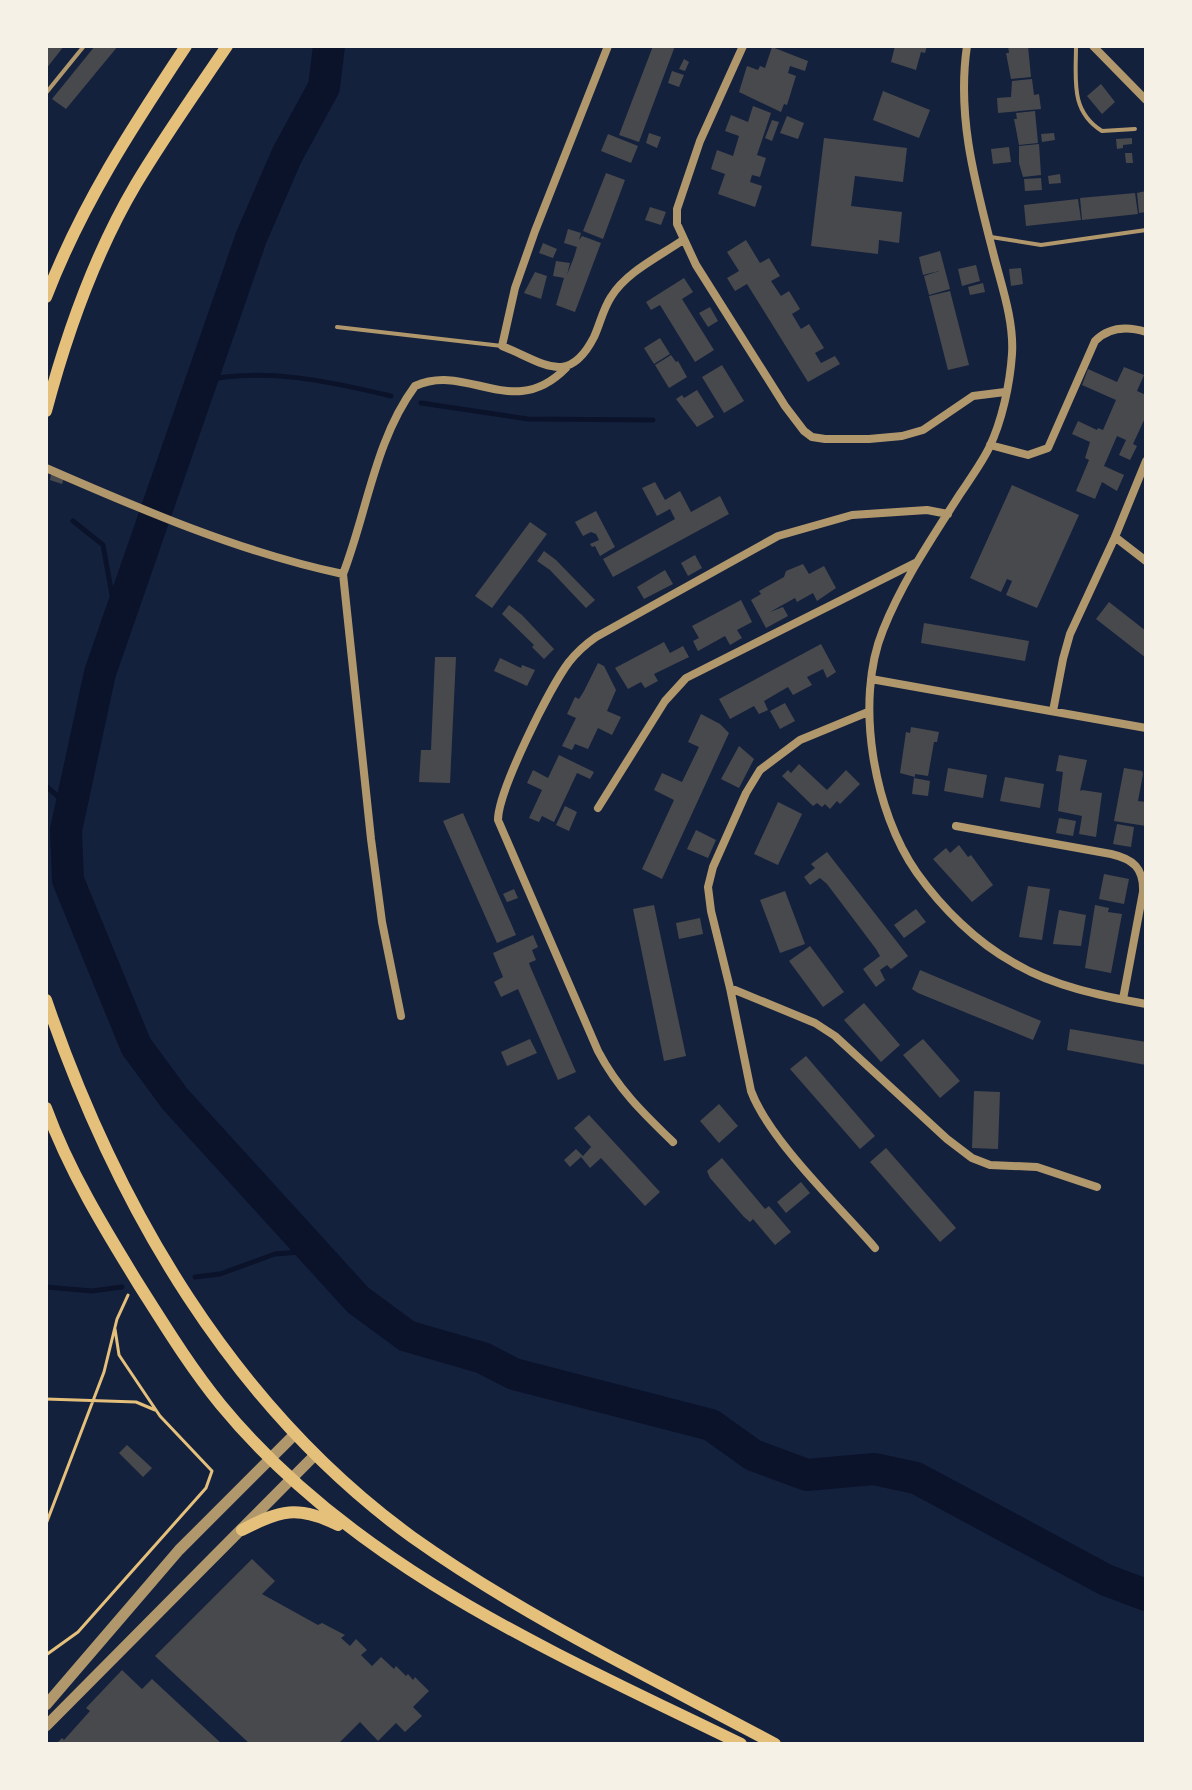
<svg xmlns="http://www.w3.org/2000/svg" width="1192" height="1790" font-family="'Noto Sans',sans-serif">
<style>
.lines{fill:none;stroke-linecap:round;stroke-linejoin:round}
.stream{stroke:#0b132b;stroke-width:5}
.river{stroke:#0b132b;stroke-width:32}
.building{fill:#48494c}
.path{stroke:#e5c07b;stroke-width:3}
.service{stroke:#b1986c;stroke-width:4}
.minor{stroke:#b1986c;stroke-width:8}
.tertiary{stroke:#b1986c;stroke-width:11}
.secondary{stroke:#e5c07b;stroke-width:12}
</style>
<rect width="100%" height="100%" fill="#14213d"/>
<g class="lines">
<path class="stream" d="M201,381C265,367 328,381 391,396
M421,403L528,419L653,420
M73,521L103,545L114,606L120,617
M46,786L71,808
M195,1277L220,1274L275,1254L313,1251
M46,1287L92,1291L122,1287"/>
<path class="river" d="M329,46L324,87L287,155L251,238L100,673L66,830L68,880L136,1046L175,1099L358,1300L407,1336L483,1358L514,1374L711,1425L753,1455L807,1475L874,1469L916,1478L1106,1580L1146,1595"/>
</g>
<path class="building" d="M46,46H64L46,69Z
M95,46H118L66,109L52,99Z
M653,46H675L639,142L619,135Z
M895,46H927L925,53L921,52L916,70L891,62Z
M1008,46H1028L1031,77L1011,79L1006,53H1009Z
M772,47L808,61L805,71L790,66L788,73L796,76L787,105L784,104L781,112L739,92L747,66L758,70L760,66L765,68Z
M684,59L689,62L685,71L679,69Z
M672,71L684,75L679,87L668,83Z
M1032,79L1034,95L1039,94L1041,109L998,113L997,98L1011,97L1012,81Z
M1101,84L1115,102L1102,114L1087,96Z
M883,91L930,110L919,138L873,120Z
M753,106L771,113L757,155L766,158L760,177L752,175L750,182L762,186L755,207L718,194L725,174L711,169L717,150L733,156L739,136L725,131L731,115L748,122Z
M1035,111L1038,143L1019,145L1014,119H1017L1016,113Z
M787,116L804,123L798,139L780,133Z
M772,120L779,122L772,141L765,138Z
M649,133L661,137L657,148L646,143Z
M1054,133L1055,140L1042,142L1041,134Z
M608,134L638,146L631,163L601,151Z
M824,138L907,148L903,182L855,176L851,206L902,212L899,243L879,240L878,254L811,246Z
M1132,138V144L1123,145V148L1117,149L1116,139Z
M1039,144L1041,175L1023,177L1019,163V146Z
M1009,147L1011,162L993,164L991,149Z
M1125,153H1132L1133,163H1126Z
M606,173L625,180L603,239L583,231Z
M1060,174L1061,183L1049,184L1048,176Z
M1041,178L1042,190L1025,191L1024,179Z
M1146,191V212L1139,213L1137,193Z
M1135,193L1138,214L1082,220L1080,198Z
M1078,199L1081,220L1026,226L1024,205Z
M650,207L666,212L661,225L645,220Z
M568,229L581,233L579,240L582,236L601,243L575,312L556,305L564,278L553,276L556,261L570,263L567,275L574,257L577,247L564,243Z
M746,240L760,263L769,258L780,276L771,281L781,296L789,291L800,309L792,314L801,329L809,324L824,348L815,353L821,363L835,356L840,364L808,382L747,284L735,291L727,278L739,271L727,252Z
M543,243L557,249L553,258L539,253Z
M940,251L950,289L929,295L924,276L939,271L923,275L919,257Z
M976,265L980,281L962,286L958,269Z
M1021,268L1023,284L1011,286L1009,269Z
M535,272L547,276L541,299L524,293Z
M684,278L693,292L682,299L714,350L695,362L660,305L651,310L646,302Z
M983,283L985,292L970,295L968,287Z
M950,291L969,365L948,370L929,296Z
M710,307L718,321L708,327L699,313Z
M660,338L670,354L654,364L644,348Z
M671,355L676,362L678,361L687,377L669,388L655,365Z
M722,365L744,401L724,413L702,377Z
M1124,367L1144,375L1137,391L1146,395V416L1133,444L1137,446L1130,460L1119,455L1126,440L1117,436L1104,466L1124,475L1117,491L1102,482L1095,499L1076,491L1089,460L1085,458L1090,442L1072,434L1078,421L1097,430L1098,428L1103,430L1116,400L1082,385L1088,369L1117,382Z
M697,390L714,417L697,427L676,399L682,395L684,398Z
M51,474L64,478L62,484L50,480Z
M655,482L665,500L680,491L691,512L720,496L729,514L613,577L603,559L675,519L670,509L657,516L642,488Z
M1012,485L1079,515L1037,608L1006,595L1012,581L1007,579L1001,592L970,578Z
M596,511L615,547L600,556L595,546L592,547L590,544L599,540L596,534L591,532L583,536L575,522Z
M530,522L547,534L492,608L475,596Z
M544,551L556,560L595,600L586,608L550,570L537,561Z
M695,555L702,568L688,576L681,563Z
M803,564L809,574L824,566L836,588L817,601L813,593L797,602L795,598L770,612L783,607L788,616L766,628L751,600L761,594L759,591L784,577L786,571Z
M665,570L673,584L644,599L637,587Z
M741,600L752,622L737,630L742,638L730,645L725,636L698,651L693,641L699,638L692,626Z
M1109,602L1146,631V658L1096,619Z
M509,605L522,615L554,649L544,659L532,647L534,645L502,614Z
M924,623L1029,641L1025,661L921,643Z
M664,642L670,653L683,646L689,657L654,674L658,681L645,688L641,682L628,689L615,668Z
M821,644L836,672L827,678L823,669L807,677L812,685L793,695L788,687L764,701L768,710L759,714L754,706L730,719L719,699Z
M435,657H456L450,783L419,782L421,750H431Z
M500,658L521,668L522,665L535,670L527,686L494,671Z
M598,663L604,666L616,690L607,711L621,717L612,735L598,728L588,749L575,744L572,750L562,746L576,718L567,714L575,697L579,699L584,691Z
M785,703L795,721L780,729L770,711Z
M701,714L720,724L729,733L662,879L642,869L674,800L654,790L662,773L682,782L699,747L688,742Z
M911,727L939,732L937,742H934L928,776L915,774V777L900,773L906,732L910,733Z
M739,746L754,759L739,788L721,779Z
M559,755L594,772L590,779L577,773L554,822L542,816L539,822L529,818L542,790L527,783L533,770L548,778Z
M1059,755L1087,760L1080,791L1082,790L1102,793L1096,837L1079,834L1082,816L1058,811L1063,772L1056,771Z
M799,764L827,790L846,770L860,784L840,804L837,801L830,809L825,804L822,807L817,803L813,806L782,776L788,770L791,773Z
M948,768L987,775L983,798L944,791Z
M1124,768L1142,771L1143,774L1138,801L1146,802V826L1114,821Z
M1005,777L1044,784L1040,808L1000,801Z
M914,778L930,781L928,796L912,794Z
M778,802L802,814L778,865L754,854Z
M565,806L577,812L569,831L556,825Z
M463,813L516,935L497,943L443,821Z
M1059,818L1076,821L1073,836L1056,833Z
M1117,824L1134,827L1131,847L1113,844Z
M696,830L716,840L708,858L687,849Z
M959,845L968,857L971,855L993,885L972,902L933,859L946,848L950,853Z
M827,852L908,956L891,969L887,965L880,970L885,980L876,987L863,969L880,956L876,949L827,884L820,878L810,885L804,877L815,868L811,864Z
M1104,874L1129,879L1124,904L1099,899Z
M1028,886L1050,889L1042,940L1019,937Z
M514,889L518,898L507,902L503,894Z
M785,891L805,944L780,953L760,900Z
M654,905L686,1056L664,1061L633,909Z
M1095,905L1109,908L1108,912L1122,914L1111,973L1085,968Z
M916,909L926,922L904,938L894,925Z
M1059,910L1086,915L1081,946L1053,944Z
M700,918L703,934L679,939L676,923Z
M533,935L538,947L532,950L536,960L529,963L530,966L576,1072L558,1080L518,989L501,997L494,982L503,977L493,953Z
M810,946L844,992L823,1007L789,961Z
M920,970L1041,1021L1033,1040L918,993L912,989Z
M864,1003L900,1045L881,1062L844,1020Z
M1070,1029L1146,1042V1065L1067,1050Z
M530,1039L537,1053L507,1066L501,1052Z
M923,1039L960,1081L940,1098L903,1055Z
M806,1056L875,1136L860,1149L790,1069Z
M974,1091L1000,1092L998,1149L972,1148Z
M719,1104L738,1126L719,1143L700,1121Z
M589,1115L660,1192L645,1206L601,1158L590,1168L581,1157L570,1167L564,1160L576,1149L583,1156L591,1147L574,1128Z
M886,1148L956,1228L940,1242L870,1162Z
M722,1158L765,1209L769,1206L791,1232L775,1245L753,1219L750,1222L744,1217L710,1178L707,1171Z
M801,1182L810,1193L786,1213L777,1202Z
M127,1445L152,1468L143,1477L119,1453Z
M252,1559L275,1581L262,1594L318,1625L322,1623L345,1635L341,1638L350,1646L356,1639L367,1650L361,1655L372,1666L381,1657L394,1669L396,1666L406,1676L408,1674L413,1680L415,1677L429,1691L413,1707L422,1716L405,1732L396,1723L378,1741L360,1722L338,1744H250L155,1656Z
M122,1670L142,1689L152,1679L222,1744H56L62,1738L64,1740L90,1711L86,1708Z"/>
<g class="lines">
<path class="path" d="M46,1399L136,1402L155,1410
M46,1524L104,1372L117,1319L128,1295
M46,1655L78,1632L206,1488L212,1471L160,1416L119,1355L115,1329"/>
<path class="service" d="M1076,46C1076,80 1070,111 1102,131L1135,129
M46,93L84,46
M991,237L1041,245L1146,230
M337,327L502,346"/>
<path class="minor" d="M608,46L535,231L515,288L502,346C543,362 568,388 594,337C600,324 603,309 611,297C626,272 660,256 683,240
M743,46L700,141L677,209V224L696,265L785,406L804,431L812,437L825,439H869L902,436L923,430L973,396L1005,392
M967,46C956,120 977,189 995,260C1003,290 1014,323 1012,354C1010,384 1002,421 989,448C981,464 970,479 960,494C932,538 902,582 883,630C854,701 874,812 917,873C942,908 976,942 1014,963C1052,986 1102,996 1146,1004
M1093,46L1146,100
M990,445L1028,455L1048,448L1095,341C1109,327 1127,326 1146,332
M46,468C140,509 242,553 343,574L371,839L382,922L401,1016
M1115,537L1146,561
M343,574C367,512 375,440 415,386C468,362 513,422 566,368
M871,679L1146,728
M1053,711L1063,659L1070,634L1115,537L1146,461
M868,712L800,740L760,770L746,793L713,867L708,887L711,911L730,988L751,1091C770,1141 839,1206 875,1248
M598,808L665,701L686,678L917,562
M956,826L1111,854C1133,859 1144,868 1143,892L1123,999
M730,988L815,1023L835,1036L947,1139L972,1158L990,1165L1037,1167L1097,1187
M673,1142C643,1113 618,1089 598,1051L498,820C498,791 550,687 569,662C577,652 586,644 596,637L778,536L852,515L927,510L948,514"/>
<path class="tertiary" d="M46,1705L179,1550L295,1434
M46,1726L315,1455"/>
<path class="secondary" d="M46,297C82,204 131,129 186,46
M46,411C67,332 94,255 136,184C164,137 196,92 227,46
M46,1000C117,1207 232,1406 412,1537C526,1618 652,1678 775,1744
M46,1108C69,1171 104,1228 139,1285C165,1326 190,1367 221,1405C356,1569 555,1653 741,1744
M242,1530C280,1510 298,1505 338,1525"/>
</g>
<rect width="1192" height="1790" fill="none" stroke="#f6f1e7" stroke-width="96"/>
</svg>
